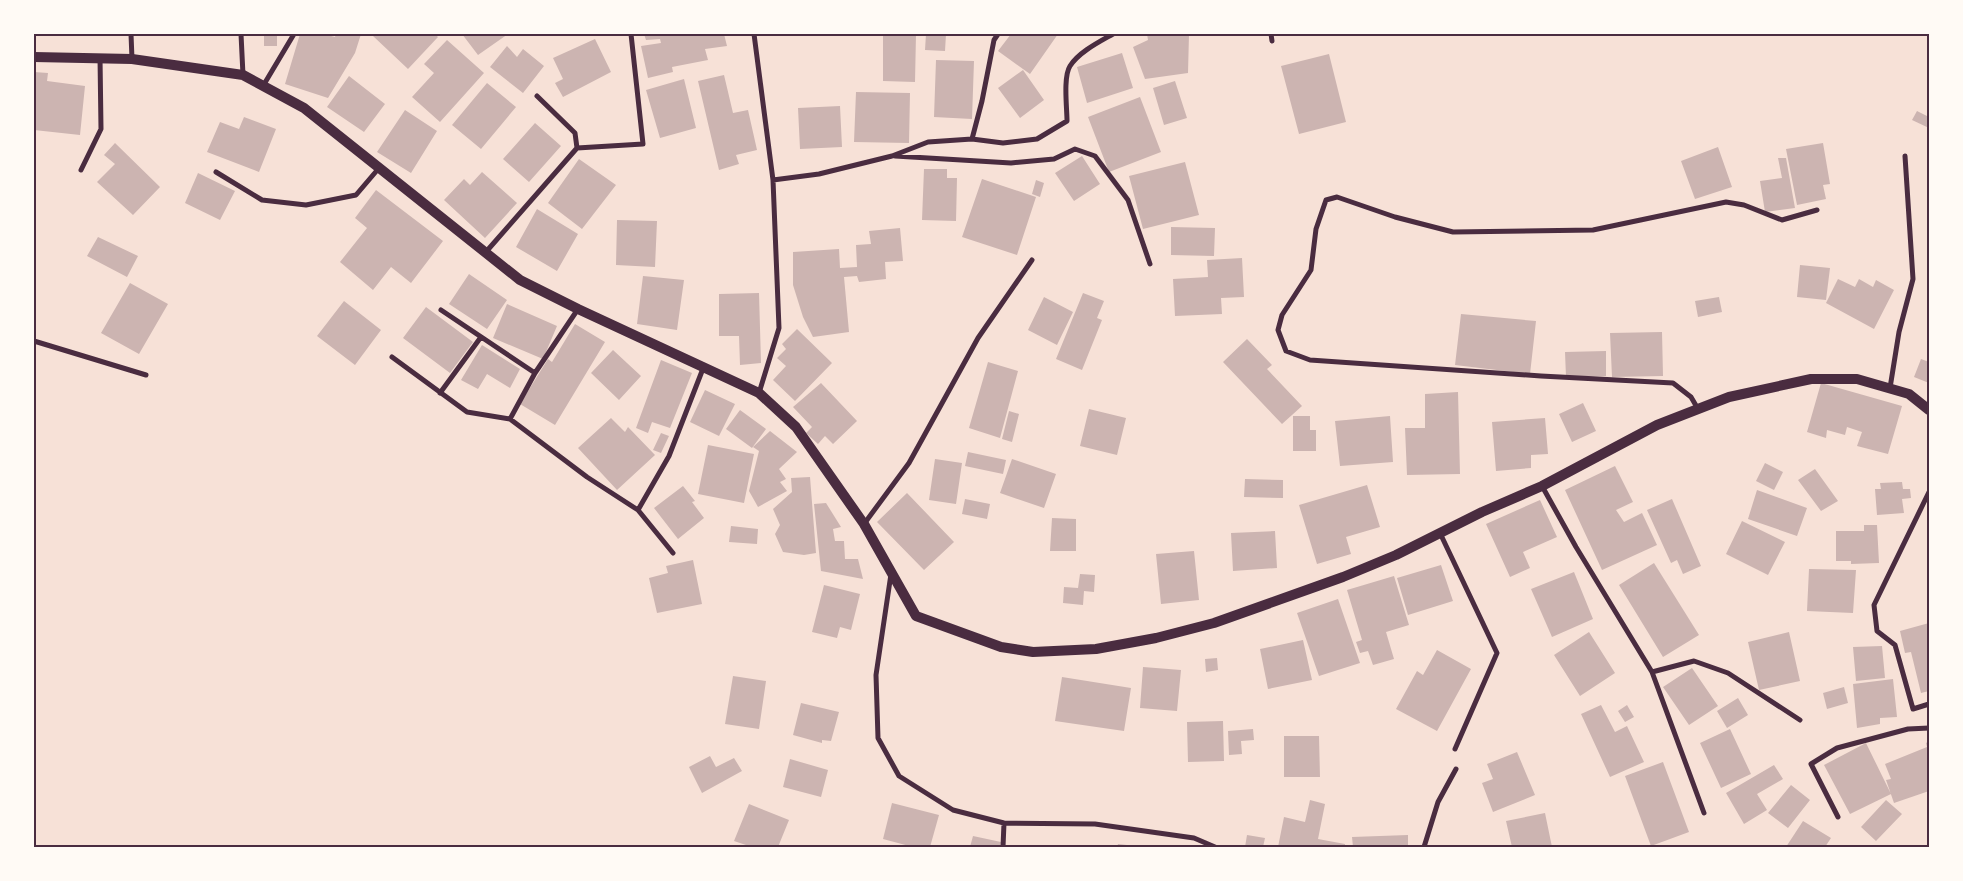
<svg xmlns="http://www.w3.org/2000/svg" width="1963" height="881" font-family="Overpass,sans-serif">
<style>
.building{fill:#ccb4b1}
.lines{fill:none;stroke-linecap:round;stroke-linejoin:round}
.minor{stroke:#4a2c40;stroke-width:5}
.secondary{stroke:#4a2c40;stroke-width:10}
.neatline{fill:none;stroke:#4a2c40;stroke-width:2}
</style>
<rect width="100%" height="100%" fill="#f7e1d7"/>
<path class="building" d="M264,34H290L289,36H277V46H264Z
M300,34H324L335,37L336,34H361L355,53L328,98L285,84Z
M375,34H435L438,37L408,69L373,36Z
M462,34H508L478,55Z
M644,34H724L727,46L705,49L708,60L672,67L673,72L648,78L641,46L661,43L660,39L646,40Z
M883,34H916L915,82L883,81Z
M926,34H946L945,51L925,50Z
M1011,34H1058L1030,74L998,51Z
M1147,34H1189L1188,73L1145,79L1133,47L1148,40Z
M595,39L611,72L563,97L555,83L563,79L553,58Z
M447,40L484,73L440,122L412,97L434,73L424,64Z
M507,46L517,57L523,49L544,66L523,93L490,67Z
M1122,53L1133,88L1087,103L1077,67Z
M1329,54L1346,122L1299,134L1281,66Z
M936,60L974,61L972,119L934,117Z
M1023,70L1044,100L1020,118L998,88Z
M34,72L48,73L47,81L85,86L80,135L34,130Z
M724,75L733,113L748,110L757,150L736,155L739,164L719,170L698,81Z
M349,76L385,104L364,132L327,107Z
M684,79L696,128L660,138L646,90Z
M1175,81L1187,118L1164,125L1153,88Z
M487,83L516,107L481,149L452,125Z
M856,92L910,93L909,143L854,142Z
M1140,97L1161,152L1109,172L1088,117Z
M840,106L842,147L800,149L798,108Z
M405,110L437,131L411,173L377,152Z
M1917,111L1929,117V128L1912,120Z
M244,117L276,129L259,172L207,152L220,122L239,129Z
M535,123L561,146L529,182L503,159Z
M115,143L160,187L133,215L97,182L115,164L104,155Z
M1823,143L1830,184L1823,185L1826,199L1797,205L1786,149Z
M1718,147L1732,187L1695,199L1681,161Z
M1082,156L1100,184L1074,201L1055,173Z
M1778,158H1786L1795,208L1765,212L1760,181L1782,178Z
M579,159L616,185L582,229L548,203Z
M1185,162L1199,215L1143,229L1129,176Z
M924,169H947V178H957L956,221L922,220Z
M482,172L517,203L485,238L444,200L464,179L470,185Z
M198,173L235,191L220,220L185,203Z
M982,179L1036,197L1017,255L962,237Z
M1036,180L1044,183L1040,197L1032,194Z
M376,190L443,241L411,283L391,267L373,290L340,262L367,228L355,218Z
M537,209L578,234L557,271L516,247Z
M617,220L657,221L655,267L616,265Z
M1171,227L1215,228L1214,256L1171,255Z
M900,228L903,261L885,262L886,279L859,282L857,276L844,277L849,332L813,337L803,317L793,285V252L839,249L840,268L857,267L856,245L871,244L869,231Z
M98,237L138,256L127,277L87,256Z
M1242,258L1244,297L1221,298L1222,314L1175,316L1173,279L1208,277L1207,260Z
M1800,265L1830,268L1826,300L1797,297Z
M469,274L507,300L487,329L449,304Z
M643,276L684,280L677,330L637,324Z
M1838,279L1855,287L1859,279L1873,287L1876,280L1894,290L1874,329L1826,303Z
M130,283L168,304L139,354L101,333Z
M759,293L761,363L740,365L739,336H719V294Z
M1083,293L1104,301L1097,318L1102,320L1082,370L1056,359Z
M1044,297L1073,312L1057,345L1028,330Z
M1719,297L1722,312L1698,317L1695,301Z
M344,301L381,330L355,365L317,336Z
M507,304L557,326L543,359L493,338Z
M426,307L473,342L450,373L403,338Z
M1461,314L1536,321L1530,374L1455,365Z
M575,324L605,342L555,425L520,404L548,359L552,362Z
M797,329L832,363L795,401L773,380L786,366L777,358L786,349L782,344Z
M1662,332L1663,376L1612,377L1610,333Z
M1247,339L1272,365L1267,369L1302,406L1282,424L1223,362Z
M482,345L520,369L510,388L487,374L478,389L461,380Z
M613,350L641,376L619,400L591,373Z
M1606,351V376L1566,377L1565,352Z
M1921,359L1929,362V383L1914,377Z
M661,360L692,373L670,428L652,422L648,433L636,428Z
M988,362L1018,371L1000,438L969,428Z
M821,383L857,421L833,444L825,436L818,444L806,433L812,427L793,407Z
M1821,383L1902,406L1888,454L1857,446L1862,432L1847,427L1845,435L1827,430L1826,438L1807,432Z
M705,390L735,404L719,436L690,422Z
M1458,392L1460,474L1407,475L1405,428H1425V394Z
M1583,403L1596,431L1572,442L1559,414Z
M1089,409L1126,418L1117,455L1080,446Z
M740,410L766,429L752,448L726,429Z
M1009,411L1019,414L1012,442L1002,439Z
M1293,416H1310V430H1316V451H1293Z
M1390,416L1393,462L1340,466L1335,421Z
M611,418L625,432L628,427L655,455L617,490L578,448Z
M1545,418L1548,454L1531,455V468L1496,471L1492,422Z
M770,431L797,452L779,469L786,479L780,482L787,491L758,507L749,491L759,451L753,447Z
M661,433L669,436L661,453L653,450Z
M708,445L754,454L744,503L698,494Z
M968,452L1006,460L1003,474L965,466Z
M935,459L962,463L956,504L929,500Z
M1012,459L1056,474L1044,508L1000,493Z
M1765,463L1783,472L1774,490L1756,481Z
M1615,466L1633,502L1616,510L1624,522L1642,513L1657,545L1602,570L1565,490Z
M1815,469L1838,501L1821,511L1798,480Z
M810,477L816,553L804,555L783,552L775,534L780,525L773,509L792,492L791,478Z
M1245,479L1283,480V498L1244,497Z
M1902,482L1903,489H1910L1911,498L1902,499L1904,513L1877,515L1875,489H1881L1880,483Z
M1367,485L1380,527L1346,537L1351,554L1317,564L1299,505Z
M683,486L695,501L692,502L704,518L678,539L654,508Z
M1757,490L1807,508L1797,536L1748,519Z
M907,493L954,542L924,570L877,522Z
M965,499L990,504L987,519L962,514Z
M1672,499L1701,566L1683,574L1677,560L1671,563L1647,510Z
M1540,500L1557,537L1523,552L1530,568L1510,577L1486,524Z
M826,503L841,527L833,529L835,541H844L845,559H858L863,579L821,571L814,504Z
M1052,518L1076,519V551H1050Z
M1742,521L1785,542L1768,575L1726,554Z
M1864,525H1877L1879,563L1851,564V561H1836V531H1864Z
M731,526L758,529L757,544L729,542Z
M1275,531L1277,568L1233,571L1231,533Z
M1194,551L1199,600L1161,604L1156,554Z
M693,560L702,604L657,613L649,578L668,573L666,566Z
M1654,563L1699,635L1663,657L1619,585Z
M1441,565L1453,601L1408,615L1397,578Z
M1809,569L1856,570L1853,613L1807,611Z
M1574,572L1593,619L1552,637L1531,589Z
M1080,574L1095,575L1094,592L1084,591L1083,605L1063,603L1064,587L1078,588Z
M1394,576L1409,625L1386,632L1394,659L1373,665L1368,651L1360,653L1356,642L1362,640L1347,590Z
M824,585L860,594L851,630L840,627L837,638L812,632Z
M1338,599L1360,663L1319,676L1297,613Z
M1929,623V691L1921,693L1911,652L1905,653L1900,631Z
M1589,632L1615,673L1580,696L1554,655Z
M1789,632L1800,681L1759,690L1748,642Z
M1303,640L1312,680L1268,689L1260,649Z
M1882,646L1885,678L1856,681L1853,647Z
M1437,650L1471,669L1437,731L1396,709L1417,671L1423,675Z
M1217,658L1218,670L1206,672L1205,659Z
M1143,667L1181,670L1177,711L1140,708Z
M1692,668L1718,706L1689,725L1663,687Z
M733,676L766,681L759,729L725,724Z
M1062,677L1131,688L1124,731L1055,721Z
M1893,679L1897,717L1880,718V724L1857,728L1853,684Z
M1844,687L1848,703L1827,709L1823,693Z
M1738,698L1748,715L1727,728L1717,711Z
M801,703L839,712L831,741L822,740V743L793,735Z
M1601,705L1615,732L1627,726L1644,762L1610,777L1581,714Z
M1627,705L1634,717L1625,722L1618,711Z
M1223,721L1224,761L1188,762L1187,722Z
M1253,729L1254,740L1241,741L1242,754L1229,755L1228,731Z
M1730,729L1751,774L1721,788L1700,743Z
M1284,736H1319L1320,777H1284Z
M1929,741V791L1894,803L1886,780L1891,779L1885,764L1927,747L1926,743Z
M1866,743L1891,794L1850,814L1824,765Z
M1517,752L1535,795L1493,812L1482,783L1493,779L1487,764Z
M710,756L716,767L734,758L742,771L702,793L689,767Z
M790,759L828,770L821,797L783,787Z
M1663,762L1689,832L1651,846L1625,776Z
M1774,765L1783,779L1757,794L1767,810L1744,824L1726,793Z
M1791,785L1810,800L1788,828L1768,813Z
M1310,800L1325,804L1318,839L1345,844V847H1278L1284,817L1305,822Z
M1886,800L1902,814L1876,841L1861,827Z
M892,803L939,815L930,847H913L883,839Z
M749,804L789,820L778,847H752L734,841Z
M1545,813L1552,847H1512L1506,821Z
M1803,821L1831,838L1825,847H1786Z
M1247,835L1265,838L1263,847H1245Z
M1408,835V847H1353L1352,837Z
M973,836L1001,842L1000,847H970Z
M1118,844L1136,846V847H1117Z"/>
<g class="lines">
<path class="minor" d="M131,34L132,59
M241,34L243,75
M754,34L773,180L779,328L759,393
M1271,34L1272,41
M263,86L294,34
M537,96L575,133L577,148
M972,139L982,101L994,40L998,34
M895,156L1011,163L1054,159L1075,149L1095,156L1128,200L1150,264
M81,170L101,129L100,57
M216,172L262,200L306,205L356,195L379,168
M773,180L819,174L892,156L928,142L972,139L1003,143L1037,139L1067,121C1067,108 1063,77 1070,66C1079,52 1099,42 1113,34
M485,253L577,148L643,144L631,34
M441,310L535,373
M34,341L146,375
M392,357L467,412L510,419L587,477L638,510L673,553
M1890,388L1899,332L1913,279L1905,156
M440,393L481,337
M1698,409L1691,397L1673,383L1541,376L1310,360L1286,351L1278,330L1282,315L1311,270L1316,229L1326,200L1337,197L1395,217L1453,232L1593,230L1726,202L1744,205L1782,220L1817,210
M510,419L535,373L578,309
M1542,486L1576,547L1652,672L1704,813
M1929,492L1874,605L1877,631L1895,645L1913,709L1929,704
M638,510L669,456L704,366
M864,524L909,463L978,338L1032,260
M1440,533L1497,653L1455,749
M891,574L876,675L878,738L899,776L953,810L1004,823L1095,824L1194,838L1215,847
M1652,672L1694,661L1728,673L1800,720
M1838,817L1811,764L1837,748L1908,729L1929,728
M1003,847L1004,823
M1424,847L1438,802L1456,769"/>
<path class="secondary" d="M34,57L132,59L243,75L304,108L520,280L578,309L759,393L796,427L864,524L916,616L1001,647L1033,652L1096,649L1156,638L1214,623L1343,577L1396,555L1482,512L1542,486L1657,425L1729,397L1811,379H1857L1909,394L1929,410"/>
</g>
<rect width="1963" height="881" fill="none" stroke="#fffaf5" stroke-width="70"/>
<rect x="35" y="35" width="1893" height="811" class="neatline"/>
</svg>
